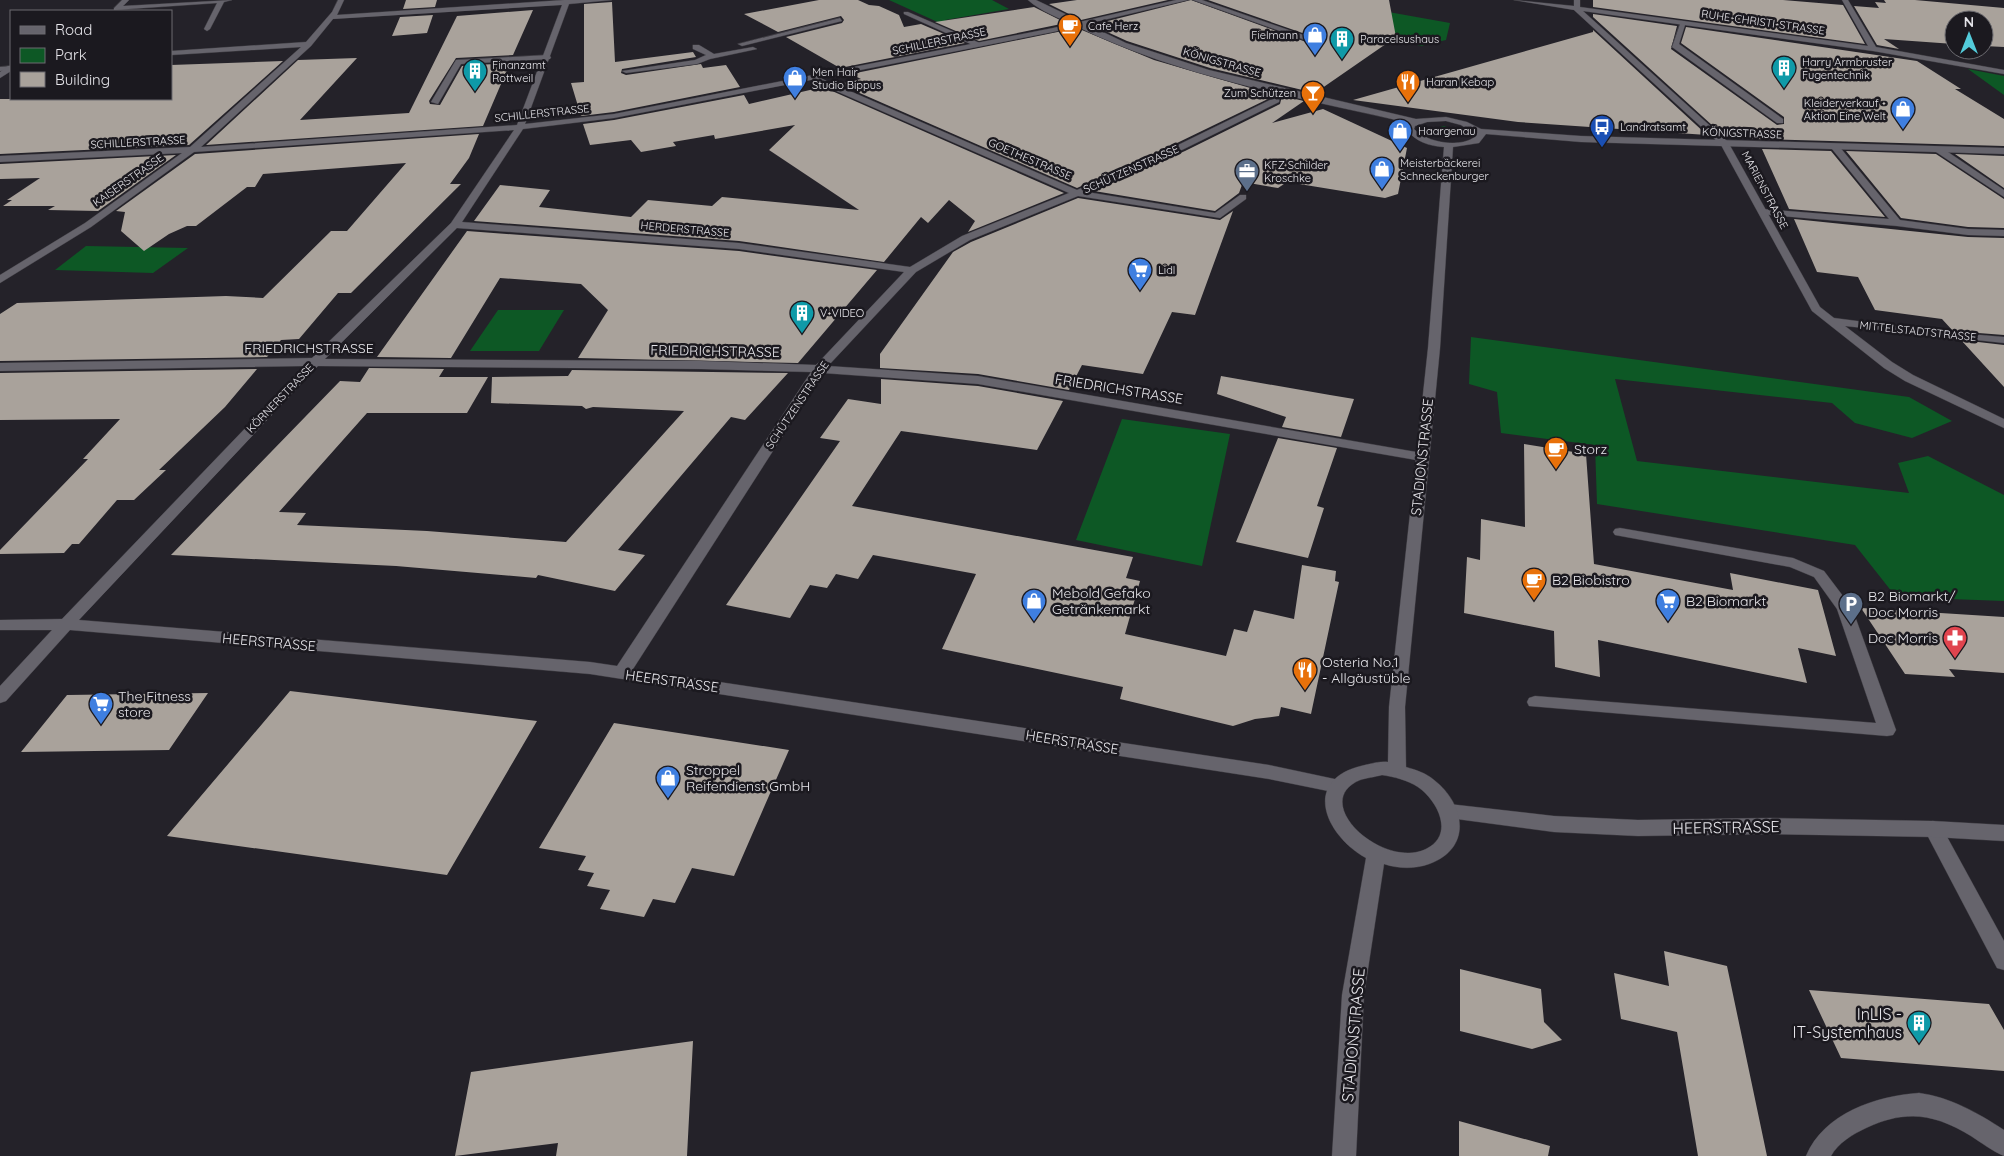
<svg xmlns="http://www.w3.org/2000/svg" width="2004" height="1156" font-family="Quicksand,sans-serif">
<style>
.green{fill:#0d5825}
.building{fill:#a9a29b}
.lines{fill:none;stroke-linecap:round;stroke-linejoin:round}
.service-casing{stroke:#3e3c42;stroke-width:1}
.minor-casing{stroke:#3e3c42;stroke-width:1}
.tertiary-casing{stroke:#3e3c42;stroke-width:1}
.service{fill:#66646c;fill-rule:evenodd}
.minor{fill:#66646c;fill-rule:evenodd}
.tertiary{fill:#66646c;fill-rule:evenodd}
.labels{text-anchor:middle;stroke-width:5;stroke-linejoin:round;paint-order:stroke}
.far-street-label{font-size:11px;fill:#e6e5ea;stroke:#1b191f}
.far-poi-label{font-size:11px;fill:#e6e5ea;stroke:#1b191f;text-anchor:start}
.street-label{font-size:14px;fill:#e6e5ea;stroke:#1b191f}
.poi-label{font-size:14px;fill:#e6e5ea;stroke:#1b191f;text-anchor:start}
.near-street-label{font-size:16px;fill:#e6e5ea;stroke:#1b191f}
.near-poi-label{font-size:16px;fill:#e6e5ea;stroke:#1b191f;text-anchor:end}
</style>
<rect width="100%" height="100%" fill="#242229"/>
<path class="green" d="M889,0H992L1009,9L945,20L975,39Z
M1355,6L1450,23L1446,40L1421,46L1373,32Z
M1968,69L2004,76V95Z
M1443,126L1456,129L1458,134L1442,136L1430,130Z
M86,246L188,248L153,273L55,270Z
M498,310H564L539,351H470Z
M1471,337L1909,397L1952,421L1912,438L1855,423L1832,403L1615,379L1637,461L1909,493L1898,463L1928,456L2004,495V601L1896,597L1855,545L1597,504L1595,445L1501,433L1497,392L1469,384Z
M1122,419L1230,434L1202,566L1076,540Z"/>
<path class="building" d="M406,0H437L435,7L403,9Z
M819,0H858L869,5L879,6L899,15L904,27L921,24L965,43L840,68L786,37L842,23L844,20L841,16L778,32L744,14Z
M1077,0H1168L1081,20L1049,4Z
M1191,0L1306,42L1314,37L1208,0H1389L1396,37L1315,93L1210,68L1127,41L1092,25Z
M1593,0H1783L1843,5L1865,44L1593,7Z
M1884,0H1915L2004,8V47L1984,46V20H1954V44L1884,39L1899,49L1877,45L1854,6L1879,8L1875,2L1886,3Z
M612,2L615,62L693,52L696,57L622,69L621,73L626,75L701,64L703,68L726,65L740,87L614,112L581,116L571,83L584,82V4Z
M1034,7L1066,23L979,41L935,22Z
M533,10L513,55L456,58L429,101L430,104L440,105L462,66L510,63L483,126L206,145L298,60L357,58L300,120L409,113L457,16Z
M1593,14L1677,26L1671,49L1777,125L1784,124V117L1681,43L1686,27L1917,61L1961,89H1955L2004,119V146L1757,139L1724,136L1593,17Z
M433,15L427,33L392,36L400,17Z
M1077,28L1154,60L1271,94L1270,98L1177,143L1077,188L839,84L861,79L851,74Z
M1593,30L1707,135L1518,122L1353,100L1593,32Z
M283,61L189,145L0,154V99H171V65Z
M823,87L1064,193L968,232L975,221L949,200L928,223L921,217L884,262L739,241L474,221L500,185L550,190L539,207L631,217L648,200L712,206L722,197L859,210L769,150L795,125L715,139L714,135L673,142L676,146L641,152L631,140L590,145L583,124L614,120L744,95L749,104Z
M1282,96L1304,101L1272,123L1323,109L1407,148L1398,194L1385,198L1287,182L1278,188L1243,182L1239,193L1215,211L1094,191L1185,151L1280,104Z
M479,134L469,158L450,184H461L351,293H338L299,339L281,340L267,357L0,361V314L17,303L226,296L263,298L331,231H347L406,163L263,174L255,187H247L196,226H187L169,234L144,251L121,231L125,212L116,211L195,154Z
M1762,149L1831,151L1885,217L1789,209Z
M1846,151L1936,154L2004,199V228L1968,227L1901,218Z
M1955,154L2004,156V188Z
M176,155L98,211L48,210L55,206H3L12,200H7L40,178L0,179V164Z
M1078,198L1220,220L1233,211L1195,315L1172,312L1143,374L1082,365L1069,390L978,374L880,368V354L953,252L971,242Z
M1794,219L1968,237L2004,238V335L1953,331L1942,319L1875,310L1858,277L1817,272Z
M467,231L739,251L877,270L798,363L578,358L608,310L581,284L500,278L451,358L377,357Z
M1961,340L2004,345V387Z
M369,368L444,369L439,377H488L467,413H367L279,512L306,513L297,525L427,531L566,542L684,411L593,407L586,409L582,406L491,403L492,377L568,376L572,370L788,373L745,420L731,417L618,550L645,555L615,591L538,575L536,578L396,566L171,555L340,381L360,382Z
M257,369L225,407L159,470H166L134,500H117L79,544H72L64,553L0,554V550L88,459H83L120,419L0,420V373Z
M1221,376L1330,395L1354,399L1341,437L1282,427L1286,417L1217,394Z
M881,379L978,386L1063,401L1037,450L901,431L852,506L1133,557L1126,578L1140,581L1125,634L1226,656L1234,629L1247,632L1254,610L1294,619L1302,565L1336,571L1335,581L1339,582L1311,714L1281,707L1279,716L1255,719L1233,726L1120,699L1123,687L942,649L976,574L873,555L858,579L836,574L827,588L810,585L790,618L726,605L840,441L820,438L848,399L881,404Z
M1278,438L1337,448L1317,506L1324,508L1308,558L1236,542Z
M1524,444L1586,454L1594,564L1733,590L1730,573L1818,590L1836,656L1798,648L1807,683L1598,640L1600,677L1555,667L1554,631L1464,613L1467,557L1480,560L1481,519L1525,527Z
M1861,608L2004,617V673L1949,669L1955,677L1905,674Z
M290,691L537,721L447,875L167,836Z
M208,693L169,750L21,752L67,695Z
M614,723L789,750L734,876L692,868L675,903L653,899L644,917L600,909L610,890L587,886L594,873L578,870L586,856L539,848Z
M1664,951L1727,966L1767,1156H1698L1677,1032L1621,1019L1614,973L1669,986Z
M1460,969L1541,989L1544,1022L1562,1040L1532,1049L1460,1031Z
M1809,990L1989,1004L2004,1030V1071L1841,1058Z
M693,1041L687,1156H556L558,1143L455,1156L471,1072Z
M1459,1121L1550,1146L1548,1156H1459Z"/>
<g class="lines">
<defs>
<path id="service" d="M122,0H129L123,6L232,0L224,2L210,29L207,31L204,29L217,3L114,10V8Z
M1193,0H1202L1312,38L1305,40Z
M904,12H908L982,44L975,46L904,14Z
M840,18L842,21L742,46L738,44Z
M1681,21L1686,22L1679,44L1783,119V123H1777L1672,47Z
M693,45H699L714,54L753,47L757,49L710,59L697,64L626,73L622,71L695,60L706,55L693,49Z
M547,55L551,57L550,59L461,64L438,104L431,102L456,60Z
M11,66V70L0,71V67Z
M1835,144L1838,145L1900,220L1968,229L2004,230V236L1968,235L1897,226L1759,214V210L1762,209L1889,219L1832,149V145Z
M1936,148H1942L2004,190V197L1936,152Z
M1620,528L1793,558L1824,571L1852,608L1896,730L1893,735L1887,736L1529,706L1527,702L1529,698L1535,696L1876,723L1837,609L1814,577L1790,567L1615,535L1613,532L1615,529Z
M1933,821L1940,824L2004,941V970L1997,968L1924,829L1926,824Z
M1919,1093C1950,1097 1978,1113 2004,1130V1156C1992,1151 1982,1143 1971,1136C1935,1114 1906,1109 1866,1128C1853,1134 1838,1143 1831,1156H1806C1824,1113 1876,1096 1919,1093Z"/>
<path id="minor" d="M338,0H344L337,15L564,0H612L569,4L525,124L614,114L1053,28L1176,0H1188L1053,32L820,78L1077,190L1178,145L1272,99L1274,87L1281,89L1279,102L1184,149L1087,192L1215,213L1240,195H1246V199L1220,218L1078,196L970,240L916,272L828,366L978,376L1422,453L1427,454L1429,457L1427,460L1422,461L978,384L823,373L633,669L1269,765L1344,781L1347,786L1344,791L1338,793L1269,779L590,674L70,630L6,701L0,703V686L52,630H0V620L62,619L305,366L0,371V363L312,358L451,223L514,130L194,152L91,227L0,283V275L85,223L182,153L0,162V156L190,147L301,47L171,55V51L306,42L332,12ZM562,5L517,125L201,147L311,46L333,19ZM811,80L1069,193L962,236L910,267L739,243L462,222L523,129L614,118ZM457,228L739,249L904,272L816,365L701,361L325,359ZM318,366L701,369L811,372L617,666L590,662L79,620Z
M1514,0L1574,6V0H1580V7L1868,46L1842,0H1848L1876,47L2004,70V74L1873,51L1583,11L1728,142L1820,307L1834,318L1934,331L2004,337V343L1845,326L1892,362L1913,375L2004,419V428L1905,381L1884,368L1812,311L1721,145L1574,10Z
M8,66H11V71L0,78V72Z
M1449,804L1554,816L1638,820L1771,818L1933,821L2004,825V841L1933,837L1771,834L1638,836L1554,832L1449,818L1442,816L1440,811L1442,806Z"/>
<path id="tertiary" d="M1028,0H1036L1126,43L1209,70L1416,119L1446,117L1467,122L1481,129L1581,136L2004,148V154L1581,142L1486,134L1479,143L1453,147L1440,348L1405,707L1406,767C1416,770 1426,773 1434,780C1465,804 1473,848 1429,864C1415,869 1399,869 1384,864L1364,995L1356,1156H1332L1342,995L1366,858C1326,836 1301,781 1361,766C1370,764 1379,761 1388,762L1389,707L1428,348L1444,147C1429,146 1416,142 1406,129L1409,123C1297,97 1178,77 1074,25C1059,18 1040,11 1028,0ZM1446,121L1461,125L1477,135C1463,149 1427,143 1414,129L1415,126L1427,122ZM1382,775C1395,777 1407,780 1418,787C1438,801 1455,835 1426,849C1383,870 1308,802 1360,780C1366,778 1375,777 1382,775Z"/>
</defs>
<use href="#service" class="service-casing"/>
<use href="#minor" class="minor-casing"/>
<use href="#tertiary" class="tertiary-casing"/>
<use href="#service" class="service"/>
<use href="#minor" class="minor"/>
<use href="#tertiary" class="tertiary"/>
</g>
<defs>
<symbol id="cafe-pin" viewBox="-11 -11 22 30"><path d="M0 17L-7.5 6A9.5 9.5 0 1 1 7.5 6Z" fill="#e8710a" stroke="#1b191f"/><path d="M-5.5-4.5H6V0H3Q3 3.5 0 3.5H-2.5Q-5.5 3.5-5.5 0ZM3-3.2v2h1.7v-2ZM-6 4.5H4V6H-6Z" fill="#fff"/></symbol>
<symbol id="shop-pin" viewBox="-11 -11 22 30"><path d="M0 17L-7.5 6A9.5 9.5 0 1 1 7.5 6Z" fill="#3f7fe0" stroke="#1b191f"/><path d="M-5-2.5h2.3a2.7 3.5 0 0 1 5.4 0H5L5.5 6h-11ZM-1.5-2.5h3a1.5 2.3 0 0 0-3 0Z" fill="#fff"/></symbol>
<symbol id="building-pin" viewBox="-11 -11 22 30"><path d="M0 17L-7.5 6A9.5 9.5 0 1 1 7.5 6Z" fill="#0f9aa8" stroke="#1b191f"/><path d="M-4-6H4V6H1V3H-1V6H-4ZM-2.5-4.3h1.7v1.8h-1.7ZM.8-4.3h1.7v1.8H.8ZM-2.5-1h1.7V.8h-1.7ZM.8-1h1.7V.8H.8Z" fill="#fff"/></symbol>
<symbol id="restaurant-pin" viewBox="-11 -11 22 30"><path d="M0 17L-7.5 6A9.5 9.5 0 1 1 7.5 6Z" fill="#e8710a" stroke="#1b191f"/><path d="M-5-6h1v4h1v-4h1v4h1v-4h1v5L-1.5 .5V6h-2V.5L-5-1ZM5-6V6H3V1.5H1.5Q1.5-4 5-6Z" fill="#fff"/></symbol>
<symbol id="bar-pin" viewBox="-11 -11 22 30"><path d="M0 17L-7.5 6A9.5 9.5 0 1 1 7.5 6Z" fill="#e8710a" stroke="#1b191f"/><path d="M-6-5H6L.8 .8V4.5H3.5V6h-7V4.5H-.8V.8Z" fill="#fff"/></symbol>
<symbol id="bus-pin" viewBox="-11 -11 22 30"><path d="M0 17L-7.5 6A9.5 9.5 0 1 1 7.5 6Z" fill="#1a4fb4" stroke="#1b191f"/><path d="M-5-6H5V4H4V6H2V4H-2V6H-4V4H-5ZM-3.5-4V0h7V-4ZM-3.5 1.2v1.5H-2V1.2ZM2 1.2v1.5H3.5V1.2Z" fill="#fff"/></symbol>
<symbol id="office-pin" viewBox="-11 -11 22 30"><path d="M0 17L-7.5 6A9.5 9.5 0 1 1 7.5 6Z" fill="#5c6f8a" stroke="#1b191f"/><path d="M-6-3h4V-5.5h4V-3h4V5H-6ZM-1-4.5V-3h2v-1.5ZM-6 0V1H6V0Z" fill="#fff"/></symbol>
<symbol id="supermarket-pin" viewBox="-11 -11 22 30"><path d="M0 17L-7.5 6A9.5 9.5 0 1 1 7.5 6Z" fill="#3f7fe0" stroke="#1b191f"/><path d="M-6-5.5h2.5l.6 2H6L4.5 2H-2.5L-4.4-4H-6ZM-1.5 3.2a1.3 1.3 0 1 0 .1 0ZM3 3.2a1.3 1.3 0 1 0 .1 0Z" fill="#fff"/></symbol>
<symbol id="parking-pin" viewBox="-11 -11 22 30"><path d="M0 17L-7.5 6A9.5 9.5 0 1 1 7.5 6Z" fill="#5c6f8a" stroke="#1b191f"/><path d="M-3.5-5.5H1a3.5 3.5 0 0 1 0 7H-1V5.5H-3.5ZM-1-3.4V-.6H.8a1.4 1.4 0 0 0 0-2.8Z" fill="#fff"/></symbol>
<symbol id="pharmacy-pin" viewBox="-11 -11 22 30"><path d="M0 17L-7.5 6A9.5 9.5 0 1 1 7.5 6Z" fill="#e0444e" stroke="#1b191f"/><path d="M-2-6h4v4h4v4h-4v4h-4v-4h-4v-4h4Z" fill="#fff"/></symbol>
</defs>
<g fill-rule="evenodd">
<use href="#cafe-pin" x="1056" y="12" width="28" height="38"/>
<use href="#shop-pin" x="1301" y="21" width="28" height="38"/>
<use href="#building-pin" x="1328" y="25" width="28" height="38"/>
<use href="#building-pin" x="1770" y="54" width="28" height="38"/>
<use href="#building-pin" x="461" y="57" width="28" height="38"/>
<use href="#shop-pin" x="781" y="64" width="28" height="38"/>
<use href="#restaurant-pin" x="1394" y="68" width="28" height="38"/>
<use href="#bar-pin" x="1299" y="79" width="28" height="38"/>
<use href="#shop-pin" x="1889" y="95" width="28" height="38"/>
<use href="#bus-pin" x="1588" y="113" width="28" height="38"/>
<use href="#shop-pin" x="1386" y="117" width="28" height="38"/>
<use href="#shop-pin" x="1368" y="155" width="28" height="38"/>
<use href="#office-pin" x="1233" y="157" width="28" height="38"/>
<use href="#supermarket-pin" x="1126" y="256" width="28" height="38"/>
<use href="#building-pin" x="788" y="299" width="28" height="38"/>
<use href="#cafe-pin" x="1542" y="435" width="28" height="38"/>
<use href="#cafe-pin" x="1520" y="566" width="28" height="38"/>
<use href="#shop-pin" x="1020" y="587" width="28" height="38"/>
<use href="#supermarket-pin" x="1654" y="587" width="28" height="38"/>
<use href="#parking-pin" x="1837" y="590" width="28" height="38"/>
<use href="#pharmacy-pin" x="1941" y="624" width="28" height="38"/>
<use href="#restaurant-pin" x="1291" y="656" width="28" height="38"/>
<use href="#supermarket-pin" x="87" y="690" width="28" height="38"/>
<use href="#shop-pin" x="654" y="764" width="28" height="38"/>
<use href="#building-pin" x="1905" y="1009" width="28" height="38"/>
</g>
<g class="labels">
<g class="far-street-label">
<text transform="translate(1763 22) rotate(8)" y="4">RUHE-CHRISTI-STRASSE</text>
<text transform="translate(939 41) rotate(-12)" y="4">SCHILLERSTRASSE</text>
<text transform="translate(1222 62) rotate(16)" y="4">KÖNIGSTRASSE</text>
<text transform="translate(542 113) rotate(-6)" y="4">SCHILLERSTRASSE</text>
<text transform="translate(1742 133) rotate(2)" y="4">KÖNIGSTRASSE</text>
<text transform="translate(138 142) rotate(-3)" y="4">SCHILLERSTRASSE</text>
<text transform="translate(1030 159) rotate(23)" y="4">GOETHESTRASSE</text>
<text transform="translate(1131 169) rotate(-24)" y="4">SCHÜTZENSTRASSE</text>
<text transform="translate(128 180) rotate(-35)" y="4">KAISERSTRASSE</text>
<text transform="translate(1765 190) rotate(62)" y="4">MARIENSTRASSE</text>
<text transform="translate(685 229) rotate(5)" y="4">HERDERSTRASSE</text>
<text transform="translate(1918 331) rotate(6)" y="4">MITTELSTADTSTRASSE</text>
<text transform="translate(280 398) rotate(-46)" y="4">KÖRNERSTRASSE</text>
<text transform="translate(797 405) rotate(-56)" y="4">SCHÜTZENSTRASSE</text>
</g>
<g class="far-poi-label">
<text x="1088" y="30">Cafe Herz</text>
<text x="1298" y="39" text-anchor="end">Fielmann</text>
<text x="1360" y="43">Paracelsushaus</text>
<text x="1802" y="66">Harry Armbruster<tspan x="1802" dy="13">Fugentechnik</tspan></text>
<text x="492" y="69">Finanzamt<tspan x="492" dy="13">Rottweil</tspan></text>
<text x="812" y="76">Men Hair<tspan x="812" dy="13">Studio Bippus</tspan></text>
<text x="1426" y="86">Haran Kebap</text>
<text x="1296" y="97" text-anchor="end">Zum Schützen</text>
<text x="1886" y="107" text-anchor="end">Kleiderverkauf -<tspan x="1886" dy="13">Aktion Eine Welt</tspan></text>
<text x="1620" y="131">Landratsamt</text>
<text x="1418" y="135">Haargenau</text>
<text x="1400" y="167">Meisterbäckerei<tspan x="1400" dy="13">Schneckenburger</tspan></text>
<text x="1264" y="169">KFZ Schilder<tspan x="1264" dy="13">Kroschke</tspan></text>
<text x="1158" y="274">Lidl</text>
<text x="820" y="317">V-VIDEO</text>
</g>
<g class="street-label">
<text x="309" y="353">FRIEDRICHSTRASSE</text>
<text transform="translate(715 351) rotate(1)" y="5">FRIEDRICHSTRASSE</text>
<text transform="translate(1119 389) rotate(9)" y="5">FRIEDRICHSTRASSE</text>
<text transform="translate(1422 457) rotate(-84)" y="5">STADIONSTRASSE</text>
<text transform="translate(269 642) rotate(5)" y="5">HEERSTRASSE</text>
<text transform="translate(672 681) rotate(8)" y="5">HEERSTRASSE</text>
<text transform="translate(1072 742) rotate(9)" y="5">HEERSTRASSE</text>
</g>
<g class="poi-label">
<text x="1574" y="454">Storz</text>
<text x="1552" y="585">B2 Biobistro</text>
<text x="1052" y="598">Mebold Gefako<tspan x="1052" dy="16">Getränkemarkt</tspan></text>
<text x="1868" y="601">B2 Biomarkt/<tspan x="1868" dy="16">Doc Morris</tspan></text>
<text x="1686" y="606">B2 Biomarkt</text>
<text x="1938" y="643" text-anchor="end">Doc Morris</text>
<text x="1322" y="667">Osteria No.1<tspan x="1322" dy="16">- Allgäustüble</tspan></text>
<text x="118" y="701">The Fitness<tspan x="118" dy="16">store</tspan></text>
<text x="686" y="775">Stroppel<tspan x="686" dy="16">Reifendienst GmbH</tspan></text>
</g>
<g class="near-street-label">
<text transform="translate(1726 827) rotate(-1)" y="6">HEERSTRASSE</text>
<text transform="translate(1353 1035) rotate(-85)" y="6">STADIONSTRASSE</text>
</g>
<g class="near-poi-label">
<text x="1902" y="1020">InLIS -<tspan x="1902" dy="18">IT-Systemhaus</tspan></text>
</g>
</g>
<rect x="10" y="10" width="162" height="90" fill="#1b191f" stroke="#6c6b70"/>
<rect x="20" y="26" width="25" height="8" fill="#66646c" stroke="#6c6b70"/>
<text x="55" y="35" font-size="15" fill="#e6e5ea">Road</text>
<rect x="20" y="48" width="25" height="15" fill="#0d5825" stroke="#6c6b70"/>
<text x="55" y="60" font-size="15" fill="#e6e5ea">Park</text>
<rect x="20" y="72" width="25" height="15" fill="#a9a29b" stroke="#6c6b70"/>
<text x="55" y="85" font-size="15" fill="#e6e5ea">Building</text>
<g transform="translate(1969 35)"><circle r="24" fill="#1b191f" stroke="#6c6b70"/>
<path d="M0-4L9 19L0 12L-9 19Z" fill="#53cbda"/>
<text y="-8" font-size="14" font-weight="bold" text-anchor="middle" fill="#e6e5ea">N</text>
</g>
</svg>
